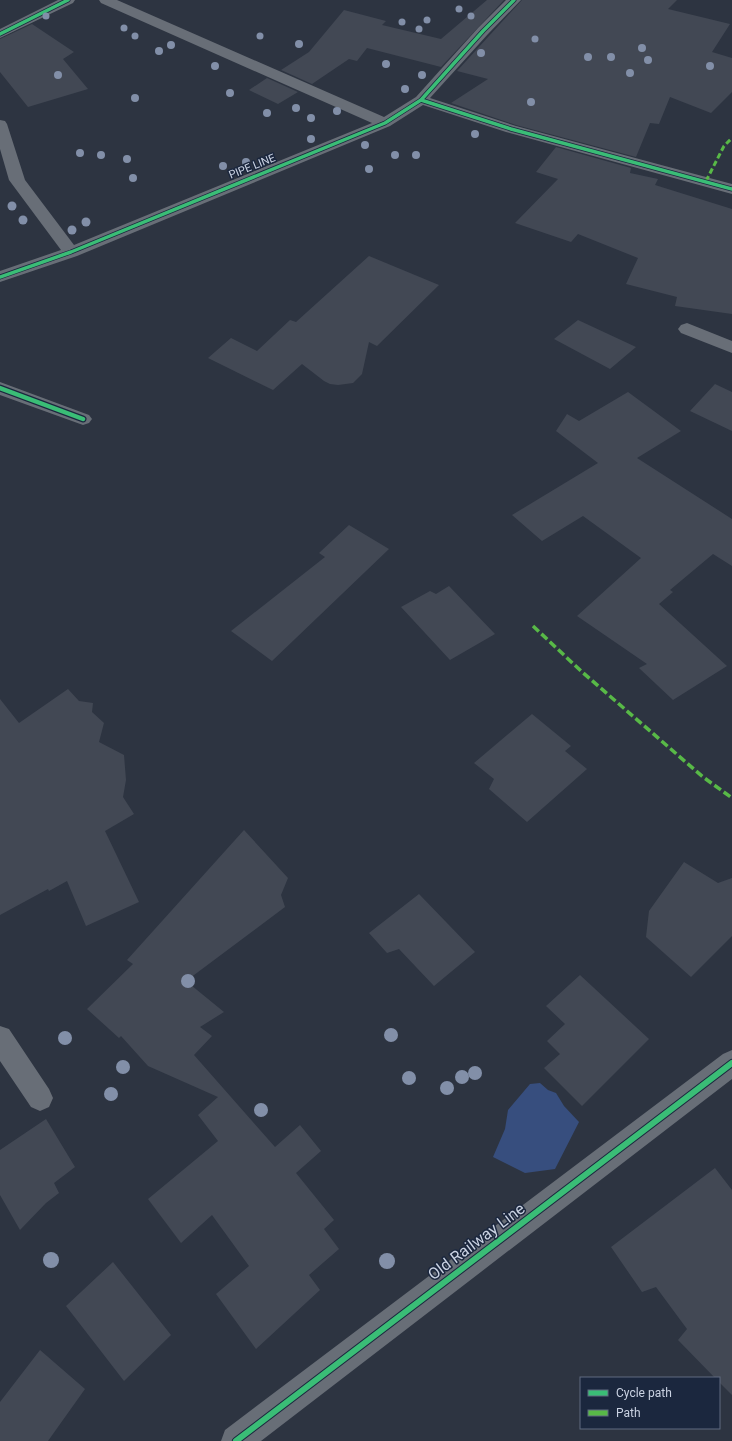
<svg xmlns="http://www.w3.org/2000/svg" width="732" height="1441" font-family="Roboto,sans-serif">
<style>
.green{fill:#374e7e}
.building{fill:#424854}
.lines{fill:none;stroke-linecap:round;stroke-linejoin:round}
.street{fill:#686e77;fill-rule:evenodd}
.quiet-far1{stroke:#58b947;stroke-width:3;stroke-dasharray:5.5 3;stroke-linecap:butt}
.quiet{stroke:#58b947;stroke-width:3.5;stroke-dasharray:8 3.5;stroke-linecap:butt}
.cycleway-far2-casing{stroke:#1b273e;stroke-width:5}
.cycleway-far1-casing{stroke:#1b273e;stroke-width:7}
.cycleway-casing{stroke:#1b273e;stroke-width:8}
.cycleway-far2{stroke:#3abd76;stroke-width:3.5}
.cycleway-far1{stroke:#3abd76;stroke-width:4.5}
.cycleway{stroke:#3abd76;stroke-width:6}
.tree{fill:#828fa8}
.labels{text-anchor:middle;stroke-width:3;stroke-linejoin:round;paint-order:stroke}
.far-street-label{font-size:11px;fill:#cad2e2;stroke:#1b273e}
.near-street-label{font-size:16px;fill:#cad2e2;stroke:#1b273e}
</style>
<rect width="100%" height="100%" fill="#2d3441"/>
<path class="green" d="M540,1083L548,1090L556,1093L564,1106L579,1122L555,1169L525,1173L493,1157L505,1129L508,1110L530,1084Z"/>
<path class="building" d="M487,0H504L441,67L367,48L357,61L349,59L312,84L281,70L309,52L344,10L386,21L382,25L441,39Z
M522,0H677L668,9L730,24L712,52L732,58V92L711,113L670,97L659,124L650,123L636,157L516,125L451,103L488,79L457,71Z
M32,24L74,52L63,59L88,89L28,107L0,72V39Z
M267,78L298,92L278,104L249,90Z
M556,147L631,168L630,173L658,179L655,185L732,209V314L675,306L677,297L626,284L638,258L578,234L571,242L515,223L558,179L536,172Z
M369,256L439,285L377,346L369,342L362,374L353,383L338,385L330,384L324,381L302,364L273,390L208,358L231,338L257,351L290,320L296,322Z
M578,320L636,347L610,369L554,339Z
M715,384L732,392V431L690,411Z
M628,392L681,431L637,458L732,519V566L713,554L670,590L673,592L659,604L727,666L673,700L639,668L647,664L577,616L641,558L583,516L542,541L512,515L598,463L556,431L567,414L579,421Z
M349,525L389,549L272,661L231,631L325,557L319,553Z
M449,586L495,634L450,660L401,607L430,591L436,594Z
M68,689L79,701L93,703L92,712L104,723L99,742L124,755L126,780L123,797L134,814L105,831L139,902L86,926L67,881L49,891L48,889L0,915V699L19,723Z
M532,714L571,746L565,751L587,769L527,822L489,789L494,779L474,763Z
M244,830L288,878L281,895L285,907L186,981L224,1012L200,1027L212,1036L194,1055L275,1147L300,1125L321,1151L296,1173L334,1220L324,1229L339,1249L309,1275L320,1290L256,1349L216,1294L249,1266L212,1215L181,1243L148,1199L218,1141L198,1115L218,1097L148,1066L121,1036L119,1038L87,1009L133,964L127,960Z
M684,862L718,883L732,878V936L691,977L646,937L649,911Z
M419,894L475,952L434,986L399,949L387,953L369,933Z
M580,975L649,1039L582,1106L544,1068L560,1054L547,1041L565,1024L546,1006Z
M46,1119L75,1167L54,1183L59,1193L46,1203L20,1230L0,1195V1150Z
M715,1168L732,1190V1395L719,1382V1378H715L678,1340L687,1329L656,1287L642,1292L611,1247Z
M113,1262L171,1335L124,1381L66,1306Z
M40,1350L85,1389L48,1441H0V1402Z"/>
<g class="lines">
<path class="street" d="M58,0H75L73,3L0,38V29Z
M99,0H117L384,117L416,97L478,28L506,0H521L488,34L430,98L516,126L732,184V194L506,132L423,105L390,126L77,256L0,282V271L61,250L9,180L0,149V120L5,121L7,124L25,180L74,245L372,123L101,3Z
M687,323L732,341V353L681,333L678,329L681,325Z
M0,382L89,415L92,419L89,423L83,425L0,395Z
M0,1026L9,1029L49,1089L53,1098L49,1107L40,1111L31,1107L0,1061Z
M732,1050V1079L261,1441H221L225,1430L723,1054Z"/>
<path class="quiet-far1" d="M706,181L724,146L732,138"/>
<path class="quiet" d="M533,626L581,671L703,777L732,798"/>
<defs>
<path id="cycleway-far2" d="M0,34L68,0
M421,100L511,129L732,189
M0,277L71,252L385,123L421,100L483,31L514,0"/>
<path id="cycleway-far1" d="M0,388L83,419"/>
<path id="cycleway" d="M236,1441L732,1063"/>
</defs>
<use href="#cycleway-far2" class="cycleway-far2-casing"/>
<use href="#cycleway-far1" class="cycleway-far1-casing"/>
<use href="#cycleway" class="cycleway-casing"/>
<use href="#cycleway-far2" class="cycleway-far2"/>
<use href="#cycleway-far1" class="cycleway-far1"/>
<use href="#cycleway" class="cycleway"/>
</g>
<g class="tree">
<circle cx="459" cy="9" r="3.5"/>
<circle cx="46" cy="16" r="3.5"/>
<circle cx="471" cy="16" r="3.5"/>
<circle cx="427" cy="20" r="3.5"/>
<circle cx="402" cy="22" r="3.5"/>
<circle cx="124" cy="28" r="3.5"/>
<circle cx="419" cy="29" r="3.5"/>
<circle cx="135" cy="36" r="3.5"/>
<circle cx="260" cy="36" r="3.5"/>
<circle cx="535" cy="39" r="3.5"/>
<circle cx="299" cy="44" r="4"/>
<circle cx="171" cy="45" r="4"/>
<circle cx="642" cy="48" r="4"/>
<circle cx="159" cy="51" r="4"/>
<circle cx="481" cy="53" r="4"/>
<circle cx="588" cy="57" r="4"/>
<circle cx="611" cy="57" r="4"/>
<circle cx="648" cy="60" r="4"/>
<circle cx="386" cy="64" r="4"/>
<circle cx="215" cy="66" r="4"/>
<circle cx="710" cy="66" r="4"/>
<circle cx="630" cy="73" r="4"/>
<circle cx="58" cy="75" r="4"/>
<circle cx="422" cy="75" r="4"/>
<circle cx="405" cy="89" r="4"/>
<circle cx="230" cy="93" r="4"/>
<circle cx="135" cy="98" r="4"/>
<circle cx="531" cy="102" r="4"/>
<circle cx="296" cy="108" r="4"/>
<circle cx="337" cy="111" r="4"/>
<circle cx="267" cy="113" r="4"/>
<circle cx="311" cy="118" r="4"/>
<circle cx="475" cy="134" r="4"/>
<circle cx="311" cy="139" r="4"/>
<circle cx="365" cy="145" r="4"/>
<circle cx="80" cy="153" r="4"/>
<circle cx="101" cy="155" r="4"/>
<circle cx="395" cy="155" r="4"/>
<circle cx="416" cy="155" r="4"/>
<circle cx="127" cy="159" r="4"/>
<circle cx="246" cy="162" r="4"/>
<circle cx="223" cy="166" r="4"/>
<circle cx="369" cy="169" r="4"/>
<circle cx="133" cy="178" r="4"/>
<circle cx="12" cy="206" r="4.5"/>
<circle cx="23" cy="220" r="4.5"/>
<circle cx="86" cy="222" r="4.5"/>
<circle cx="72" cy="230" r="4.5"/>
<circle cx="188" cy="981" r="7"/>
<circle cx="391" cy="1035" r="7"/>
<circle cx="65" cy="1038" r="7"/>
<circle cx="123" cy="1067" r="7"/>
<circle cx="475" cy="1073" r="7"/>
<circle cx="462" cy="1077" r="7"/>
<circle cx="409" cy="1078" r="7"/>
<circle cx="447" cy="1088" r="7"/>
<circle cx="111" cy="1094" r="7"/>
<circle cx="261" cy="1110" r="7"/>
<circle cx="51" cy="1260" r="8"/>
<circle cx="387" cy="1261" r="8"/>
</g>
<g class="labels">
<g class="far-street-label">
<text transform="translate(252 166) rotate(-22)" y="4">PIPE LINE</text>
</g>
<g class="near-street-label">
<text transform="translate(476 1241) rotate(-37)" y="6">Old Railway Line</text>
</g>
</g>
<rect x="580" y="1377" width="140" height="52" fill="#1b273e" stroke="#616b80"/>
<rect x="588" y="1390" width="20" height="6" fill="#3abd76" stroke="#616b80"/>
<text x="616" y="1397" font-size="12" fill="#cad2e2">Cycle path</text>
<rect x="588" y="1410" width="20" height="6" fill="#58b947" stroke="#616b80"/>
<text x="616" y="1417" font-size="12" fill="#cad2e2">Path</text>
</svg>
